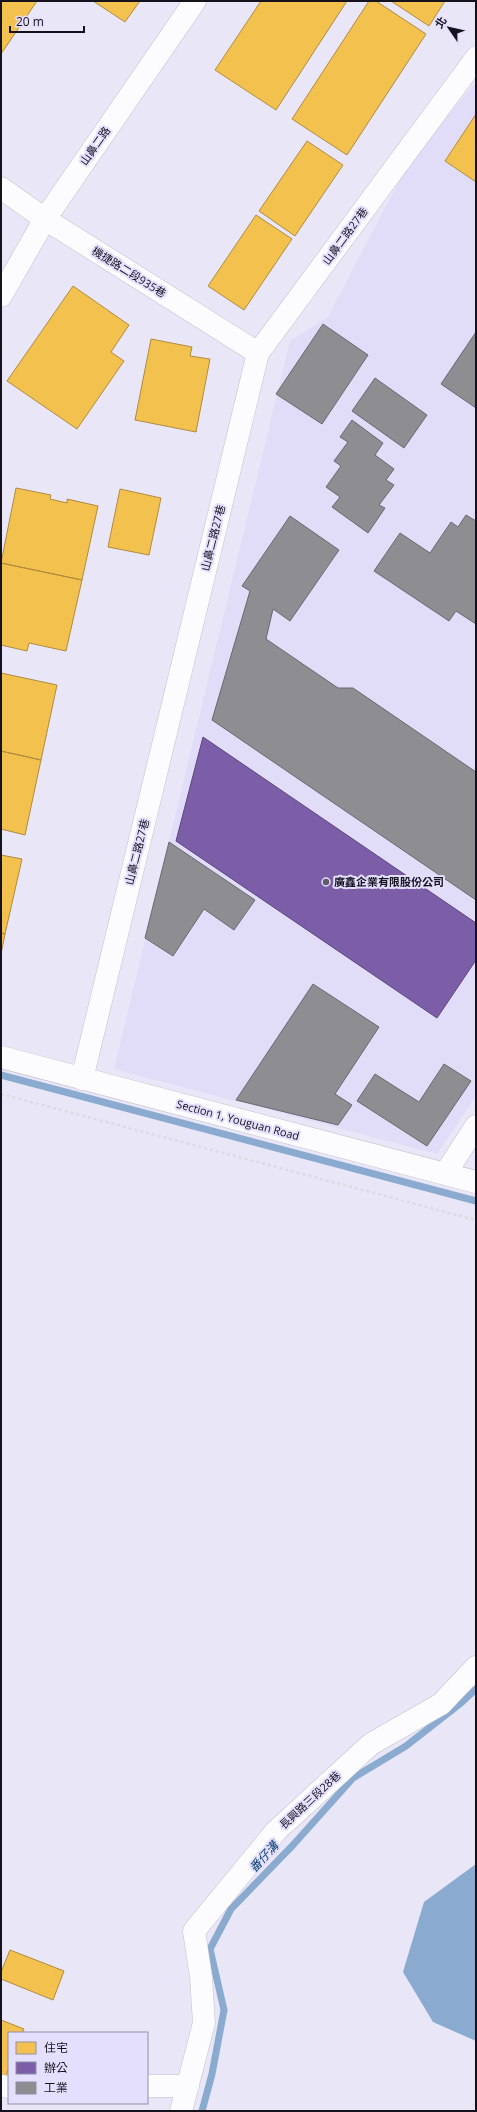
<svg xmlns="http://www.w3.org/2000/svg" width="477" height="2112" font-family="'Open Sans','Noto Sans TC',sans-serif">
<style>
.built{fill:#e1dcf8}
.water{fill:#8aaacf}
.homes{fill:#f2c14e;stroke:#b08c3f}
.offices{fill:#7b5ea7;stroke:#5c477e}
.industry{fill:#8d8d92;stroke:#69686f}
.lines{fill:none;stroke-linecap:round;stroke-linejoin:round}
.stream{stroke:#8aaacf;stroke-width:7}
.minor-casing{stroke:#c3c0ce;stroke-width:23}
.path{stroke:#dcdbe0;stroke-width:2.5;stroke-dasharray:3 3;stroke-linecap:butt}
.minor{stroke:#fcfbfe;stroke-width:22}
.poi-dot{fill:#5f5c69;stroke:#e5dffe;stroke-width:1.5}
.labels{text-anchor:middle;stroke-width:4;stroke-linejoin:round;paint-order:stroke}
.street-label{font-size:11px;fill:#15121d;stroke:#e5dffe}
.poi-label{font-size:11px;font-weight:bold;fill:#15121d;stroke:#e5dffe;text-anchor:start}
.water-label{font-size:12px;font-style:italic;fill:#0a426e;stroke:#e5dffe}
</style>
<rect width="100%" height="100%" fill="#e9e6f7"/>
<path class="built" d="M476,82V1096L437,1154L114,1069L290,341L328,317L410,160Z"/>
<path class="water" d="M476,1864V2041L433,2022L403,1972L424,1902Z"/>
<path class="homes" d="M1,1H37L1,54Z
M93,1H140L125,22Z
M261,1H347L276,110L215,70Z
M369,1H376L426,34L347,155L292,119Z
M391,1H445L429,26Z
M476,114V182L445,161Z
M307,141L343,165L295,236L259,211Z
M256,215L292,239L244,310L208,286Z
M73,286L129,325L111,352L124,361L77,429L7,381Z
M151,339L192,347L190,356L210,359L196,432L135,420Z
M16,488L51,495L50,499L67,503V499L98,506L82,580L1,563Z
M120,489L161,498L149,555L108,547Z
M1,563L82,580L66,651L29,643L27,651L1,645Z
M1,673L57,685L41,760L1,751Z
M1,751L41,760L25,835L1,829Z
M1,855L22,859L5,934L1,933Z
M1,933L5,934L1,954Z
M10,1950L64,1971L53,2000L1,1979V1972Z
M1,2020L24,2029L22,2033H9V2068L4,2081L1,2080Z"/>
<path class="offices" d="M203,737L476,923V960L437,1018L176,841Z"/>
<path class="industry" d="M323,324L368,355L322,424L276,394Z
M476,332V408L441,384Z
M375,378L427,415L404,448L352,411Z
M352,420L383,443L375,455L394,469L386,480L394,485L379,505L385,508L368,533L332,507L340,497L326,487L341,466L334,461L348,442L340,437Z
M466,515L476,521V624L456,611L449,621L374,571L400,533L430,553L451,522L458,527Z
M290,516L339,550L290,621L273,609L266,639L338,688H353L476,772V900L212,720L250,591L242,586Z
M169,842L255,900L234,930L204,909L173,956L145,938Z
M313,984L379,1027L335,1094L352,1105L338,1125L236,1100Z
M444,1064L471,1081L427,1146L357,1101L375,1074L419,1102Z"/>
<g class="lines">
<path class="stream" d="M1,1075L476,1201
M202,2111L212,2074L224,2010L210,1949L231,1909L293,1845L353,1778L406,1746L461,1703L476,1689"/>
<defs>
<path id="minor" d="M1,188L45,219L258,353
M1,296L45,219L195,1
M1,1057L476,1182
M82,1079L258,353L476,58
M445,1174L476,1126
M1,2086L9,2087
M147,2086H188
M181,2111L204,2023L201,1977L194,1931L276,1831L371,1744L441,1704L476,1667"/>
</defs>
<use href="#minor" class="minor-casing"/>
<path class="path" d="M1,1094L476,1220"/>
<use href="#minor" class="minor"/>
</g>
<circle class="poi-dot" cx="326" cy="882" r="4"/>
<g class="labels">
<g class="street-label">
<text transform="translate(95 146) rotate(-55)" y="4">山鼻二路</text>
<text transform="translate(345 236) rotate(-54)" y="4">山鼻二路27巷</text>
<text transform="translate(129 272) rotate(32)" y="4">機捷路二段935巷</text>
<text transform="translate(213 538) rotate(-76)" y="4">山鼻二路27巷</text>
<text transform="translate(137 852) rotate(-76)" y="4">山鼻二路27巷</text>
<text transform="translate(238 1120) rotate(15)" y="4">Section 1, Youguan Road</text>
<text transform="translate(310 1800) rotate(-43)" y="4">長興路三段28巷</text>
</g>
<g class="poi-label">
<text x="334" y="886">廣鑫企業有限股份公司</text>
</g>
<g class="water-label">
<text transform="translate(264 1857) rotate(-47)" y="4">番仔溝</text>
</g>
</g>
<rect width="477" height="2112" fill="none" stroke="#15121d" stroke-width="4"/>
<rect x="8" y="2032" width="140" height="72" fill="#e5dffe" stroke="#928da4"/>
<rect x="16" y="2042" width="20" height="12" fill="#f2c14e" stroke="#928da4"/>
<text x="44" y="2052" font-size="12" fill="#15121d">住宅</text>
<rect x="16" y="2062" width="20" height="12" fill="#7b5ea7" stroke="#928da4"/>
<text x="44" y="2072" font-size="12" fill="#15121d">辦公</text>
<rect x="16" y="2082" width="20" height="12" fill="#8d8d92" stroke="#928da4"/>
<text x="44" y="2092" font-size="12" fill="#15121d">工業</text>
<g transform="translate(449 28) rotate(304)" stroke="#e5dffe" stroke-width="3" paint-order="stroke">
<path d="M0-3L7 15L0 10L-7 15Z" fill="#15121d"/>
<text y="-6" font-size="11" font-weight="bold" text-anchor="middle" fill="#15121d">北</text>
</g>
<path d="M10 26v6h74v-6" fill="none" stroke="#15121d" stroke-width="2"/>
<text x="16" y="26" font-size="12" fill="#15121d" stroke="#e5dffe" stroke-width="3" paint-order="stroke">20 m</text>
</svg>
